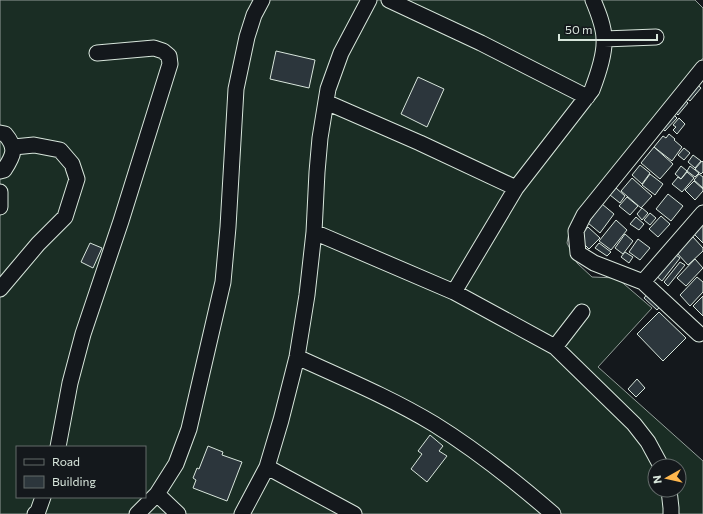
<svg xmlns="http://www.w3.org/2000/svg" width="703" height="514" font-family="Commissioner,sans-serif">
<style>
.grass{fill:#1a2d24;stroke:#939e99;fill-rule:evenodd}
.building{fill:#2c363c;stroke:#d8e6dc}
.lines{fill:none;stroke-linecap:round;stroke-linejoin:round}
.minor-casing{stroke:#d8e6dc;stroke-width:17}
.minor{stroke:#14181c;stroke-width:15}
</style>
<rect width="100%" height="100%" fill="#14181c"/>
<path class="grass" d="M0,0H695L703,8V58L570,228L567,243L577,263L592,277L617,278L652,308L598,367L703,461V514H0ZM17,447H145V497H17ZM655,466H679V490H655Z"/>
<path class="building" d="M276,51L315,60L309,88L270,79Z
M418,77L444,89L427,127L401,114Z
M693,81L701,88L690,101L684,96Z
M681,97L688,103L678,115L672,109Z
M670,111L677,118L665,131L658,125Z
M679,118L685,124L677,134L673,130L676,127L673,125Z
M669,134L675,139L674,140L682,147L672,161L654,147L663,136L666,138Z
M654,147L673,164L660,179L641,163Z
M684,148L690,153L684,160L678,155Z
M693,155L701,161L695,168L688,162Z
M702,161L703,162V172L701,174L695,169Z
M640,165L650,173L642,184L632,175Z
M681,166L687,171L681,179L675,174Z
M690,166L699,173L695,177L687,171Z
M687,172L694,178L682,192L672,184L678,177L681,179Z
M650,174L663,184L655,195L642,185Z
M699,174L703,177V188L694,180Z
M632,178L652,196L641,208L621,191Z
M694,181L703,189V191L695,200L685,190Z
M616,188L625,196L620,203L610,195Z
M668,194L683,206L671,221L656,209Z
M627,197L638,206L630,215L619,206Z
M602,204L614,214L600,233L588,223Z
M642,208L648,213L642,220L637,214Z
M650,213L656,218L650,225L644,220Z
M661,216L670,224L658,237L649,229Z
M636,217L644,224L639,230L630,224Z
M703,219V243L691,231Z
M616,220L627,230L611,250L599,241Z
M588,227L600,238L589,249L578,238Z
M625,234L633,241L623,254L615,248Z
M693,237L703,248V251L688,265L676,252Z
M638,239L650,248L640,260L629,252Z
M90,243L102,248L93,268L81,262Z
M599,243L611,252L607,256L595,248Z
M625,252L633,257L629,263L621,257Z
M672,252L680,258L662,281L654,274Z
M695,259L703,268L686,286L677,278Z
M680,262L685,265L668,286L664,282Z
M697,277L703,282V292L690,306L680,295Z
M650,291L663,303L657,310L644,298Z
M703,296V316L693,306Z
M659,312L686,338L663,361L637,334Z
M637,379L645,388L636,397L628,389Z
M430,435L443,446L439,451L447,456L427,482L411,469L422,454L418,451Z
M208,446L223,452L222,455L242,462L227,501L193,488L196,480L193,478L197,468L199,469Z"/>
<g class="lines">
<defs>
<path id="minor" d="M389,0L481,43L587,97
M604,39L656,37
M326,102L420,143L516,188
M0,133L5,134C17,148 14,155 4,170L0,171
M0,192V207
M314,232L454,292L555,347L634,424L648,442L661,466
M643,282L594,263L578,253L576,231L584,215L703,68
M0,289L38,244L65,217L77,179L72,164L60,150L34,145L14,147
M454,292L516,188L592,90C597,77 605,53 604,39C604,26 598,12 593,0
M699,334L643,282L703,213
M555,347L582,312
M297,357C343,378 391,398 434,424C476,450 515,481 553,514
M58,447L70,383L83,334L121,221L170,64L169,56L163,51L154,48L97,53
M267,467L354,514
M669,490L671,508V514
M157,494L178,514
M35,514L38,511L43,497
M137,514L157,494L176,464L189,429L223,282L228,227L236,89L247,37L254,15L262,0
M242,514L267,467L281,420L297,357L307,295L314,232L317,172L320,138L328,89L341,53L369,0"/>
</defs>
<use href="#minor" class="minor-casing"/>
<use href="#minor" class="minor"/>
</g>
<rect x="16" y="446" width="130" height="52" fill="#14181c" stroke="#626a69"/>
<rect x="24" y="459" width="20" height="6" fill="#14181c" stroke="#626a69"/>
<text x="52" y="466" font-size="12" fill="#d8e6dc">Road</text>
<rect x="24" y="476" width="20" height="12" fill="#2c363c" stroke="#626a69"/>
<text x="52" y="486" font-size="12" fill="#d8e6dc">Building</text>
<g transform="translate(667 478) rotate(262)"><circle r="19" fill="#14181c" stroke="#626a69"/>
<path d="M0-3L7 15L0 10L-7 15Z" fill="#ffb74d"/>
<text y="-6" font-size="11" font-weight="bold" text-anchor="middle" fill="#d8e6dc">N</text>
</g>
<path d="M559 34v6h98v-6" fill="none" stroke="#d8e6dc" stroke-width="2"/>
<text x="565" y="34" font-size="12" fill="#d8e6dc" stroke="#14181c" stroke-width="3" paint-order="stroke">50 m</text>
</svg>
